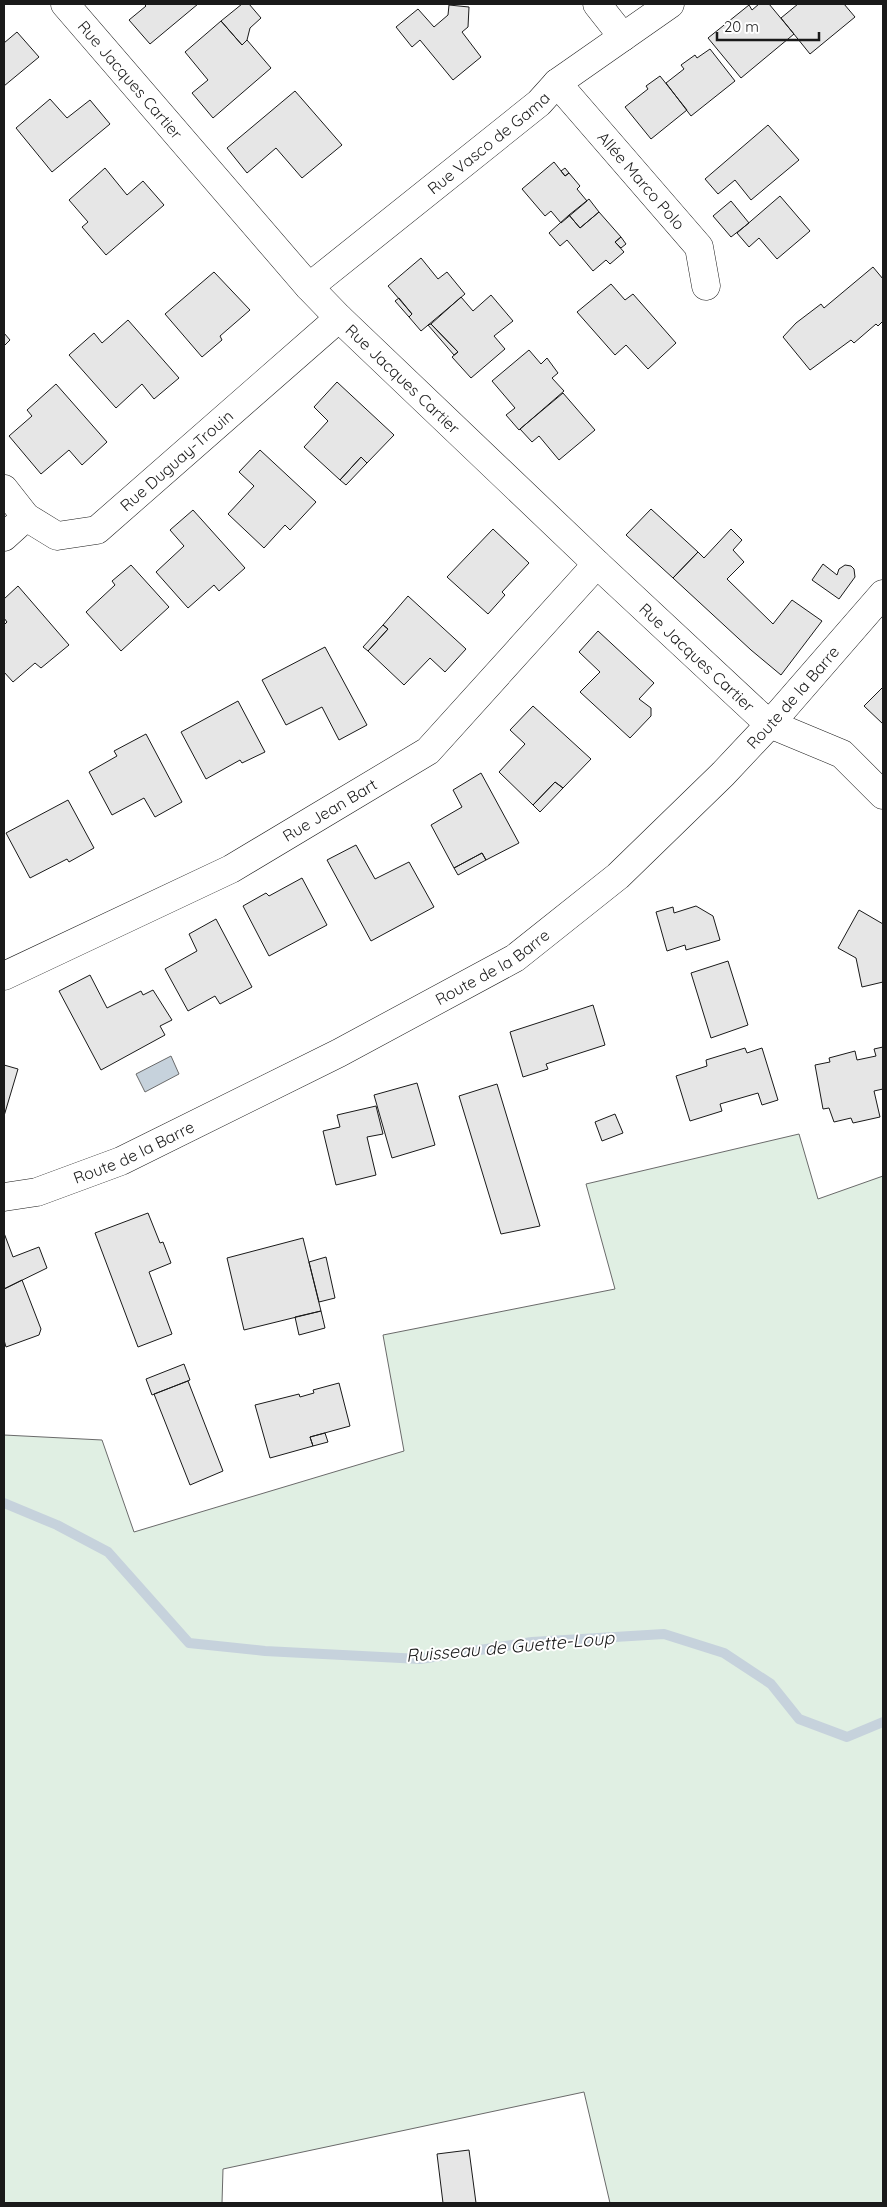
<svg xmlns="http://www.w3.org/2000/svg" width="887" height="2207" font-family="Quicksand,sans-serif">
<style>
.green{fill:#e0efe3;stroke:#6a6a6a}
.water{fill:#c6d2dc;stroke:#6a6a6a}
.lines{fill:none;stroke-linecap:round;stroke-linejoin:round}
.stream{stroke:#c6d2dc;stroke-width:10}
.building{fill:#e6e6e6;stroke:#1a1a1a}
.street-casing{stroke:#1a1a1a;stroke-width:29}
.street{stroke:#fff;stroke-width:28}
.labels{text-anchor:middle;stroke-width:4;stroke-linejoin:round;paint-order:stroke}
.street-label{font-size:16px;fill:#1a1a1a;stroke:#fff}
.water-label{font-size:18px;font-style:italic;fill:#1a1a1a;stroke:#fff}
</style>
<rect width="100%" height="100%" fill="#fff"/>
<path class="green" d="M799,1134L818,1199L883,1176V2203H610L584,2092L223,2169L222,2203H4V1435L102,1440L134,1532L404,1451L383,1335L615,1289L586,1184Z"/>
<path class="water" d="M171,1056L179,1074L145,1092L136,1074Z"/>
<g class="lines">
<path class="stream" d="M4,1503L57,1525L108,1552L189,1643L265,1651L420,1659L532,1642L664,1634L724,1653L771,1684L799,1719L847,1737L883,1722"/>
</g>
<path class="building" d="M144,4H198L150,44L129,20L146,6Z
M242,4H249L261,18L250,28L247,40L242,45L221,21Z
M759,4H769L794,34L741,78L708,38L749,5L752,10Z
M798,4H844L855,17L810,54L781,18Z
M449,5L469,7L468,27L462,32L481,57L453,80L420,40L412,47L396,27L418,9L434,27L448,15Z
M221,21L242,45L247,40L271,68L213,118L192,93L208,80L185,52Z
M17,32L39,57L4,86V43Z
M710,49L735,81L691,116L666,83L684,69L681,65L695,55L697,58Z
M660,76L687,110L651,139L625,107L648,89L646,86Z
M295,91L342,145L302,178L276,148L247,173L227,148Z
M50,99L67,118L90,100L110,124L52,172L16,128Z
M768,125L799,160L751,200L735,180L718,194L705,179Z
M554,162L565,176L569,173L580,186L577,189L587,201L561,223L551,211L545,216L522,189Z
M105,168L127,195L143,181L164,205L106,255L82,227L88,222L69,200Z
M565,168L569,173L565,176L561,171Z
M780,196L810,231L777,259L759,238L749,247L737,233Z
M589,199L599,212L580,228L569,215Z
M731,201L749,223L731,237L713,216Z
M599,212L621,237L615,242L624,252L610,264L606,260L593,271L567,240L560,246L549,233L569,215L580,228Z
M621,237L626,244L621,248L615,242Z
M421,258L438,279L447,272L465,294L421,331L409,317L412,314L388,286Z
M873,267L883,279V321L878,326L876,324L854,343L851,340L810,370L783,337L796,323L821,304L824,308Z
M214,272L250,310L220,336L222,340L202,357L165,314Z
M611,284L625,300L633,294L676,343L648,369L626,345L615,355L577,312Z
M491,295L513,321L494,336L505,349L471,378L452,357L458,352L431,324L461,297L473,311Z
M399,298L412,314L409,317L395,301Z
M128,320L179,378L154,399L142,384L116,408L69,355L94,333L102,343Z
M431,324L458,352L454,355L428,325Z
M4,333L10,340L4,346Z
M529,350L541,364L547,358L558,373L552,378L564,391L519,430L506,415L515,408L492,381Z
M337,382L394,435L367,463L361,457L340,480L304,447L328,421L314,407Z
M56,384L107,442L82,465L69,450L41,474L9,436L32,416L27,410Z
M563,393L595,430L559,460L539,436L532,442L520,429Z
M260,450L316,502L290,530L285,525L264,548L228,514L254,486L239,472Z
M361,457L367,463L346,485L340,480Z
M651,509L698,552L673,578L626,535Z
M193,510L245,568L219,591L214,585L188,608L156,572L184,546L170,530Z
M493,529L529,563L502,592L505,595L488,614L447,577Z
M731,529L742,540L733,550L744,562L727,579L773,624L792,600L822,621L781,675L751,650L673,578L698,552L704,558Z
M823,564L837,575L839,569L845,565L851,566L854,569L855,577L839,599L812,580Z
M131,565L169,607L121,651L86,612L115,585L112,581Z
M18,586L69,645L41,668L35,663L13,682L4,672V625L7,622L4,618V599Z
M408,596L466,649L445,672L430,658L404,685L368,651L388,629L383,625Z
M383,625L388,629L368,651L363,647Z
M598,631L654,683L639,699L651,708V716L630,738L580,692L600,672L579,652Z
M325,647L367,725L339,740L322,707L286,725L262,680Z
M883,687V724L864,706Z
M238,701L265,752L242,763L240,760L206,779L181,732Z
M533,706L591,759L563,788L555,782L533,805L499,772L525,744L510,730Z
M146,734L182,802L155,817L144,798L112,815L89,772L117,756L114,751Z
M481,773L519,843L486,860L482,853L454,868L431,825L462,807L453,790Z
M555,782L563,788L540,812L533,805Z
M68,800L94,848L69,862L67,859L30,878L6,833Z
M356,845L375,879L409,862L434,907L371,941L327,860Z
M482,853L486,860L458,875L454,868Z
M302,878L327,925L269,956L243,906L266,893L269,896Z
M696,906L713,916L720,940L686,950L685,945L667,951L656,912L673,907L674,913Z
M859,910L883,924V982L862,987L856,958L838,948Z
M216,919L252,987L220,1004L215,996L188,1011L165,969L197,951L189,934Z
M728,961L748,1025L711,1038L691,973Z
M90,975L107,1008L141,991L143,995L153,990L172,1020L160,1026L165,1035L101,1070L59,991Z
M593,1005L605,1045L546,1064L548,1069L523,1077L510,1032Z
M883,1047V1089L874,1091L880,1117L853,1123L851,1118L834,1122L829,1108L823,1109L815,1065L830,1062L829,1058L855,1051L857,1060L876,1056L874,1049Z
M745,1048L747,1053L762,1048L778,1100L762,1105L758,1093L720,1104L722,1111L690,1121L676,1076L707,1066L706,1060Z
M4,1065L18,1069L4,1116Z
M417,1083L435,1145L392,1158L374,1095Z
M497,1084L540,1226L501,1234L459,1096Z
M376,1106L383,1134L367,1137L376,1175L336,1185L323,1131L340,1127L337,1115Z
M615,1114L623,1133L602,1141L595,1122Z
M148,1213L160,1243L163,1242L171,1263L149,1272L172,1334L138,1347L95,1233Z
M4,1233L13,1257L39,1247L47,1268L4,1289Z
M303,1238L321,1311L244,1330L227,1258Z
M326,1257L335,1298L319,1302L309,1262Z
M22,1280L41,1329L39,1335L6,1347L4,1340V1289Z
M321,1311L325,1328L299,1335L295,1317Z
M184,1364L190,1380L152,1395L146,1379Z
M188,1381L223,1471L190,1485L154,1394Z
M339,1383L350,1426L310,1437L313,1446L270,1458L255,1405L299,1394L300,1397L314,1393L313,1390Z
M325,1433L328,1442L313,1446L310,1437Z
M469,2150L476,2203H443L437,2154Z"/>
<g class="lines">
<defs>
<g id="street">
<path id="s1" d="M65,4L309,287L339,318L597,564L758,714L770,724L842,754L883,795"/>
<path d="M597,4L623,37"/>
<path id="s2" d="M557,83L699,247L706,286"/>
<path id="s3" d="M309,287L539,103L557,83L670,4"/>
<path id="s4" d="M4,489L26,517L57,536L97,530L339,318"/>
<path d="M4,537L26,517"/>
<path id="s5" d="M4,976L231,869L428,751L597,564"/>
<path id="s6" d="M4,1197L37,1192L121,1161L339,1053L515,958L618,876L723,774L770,724L883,594"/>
</g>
</defs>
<use href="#street" class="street-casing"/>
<use href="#street" class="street"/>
</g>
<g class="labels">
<g class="street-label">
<text dy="6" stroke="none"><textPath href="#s1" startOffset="100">Rue Jacques Cartier</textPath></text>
<text dy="6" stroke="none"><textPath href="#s3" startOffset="230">Rue Vasco de Gama</textPath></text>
<text dy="6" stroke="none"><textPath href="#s2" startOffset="129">Allée Marco Polo</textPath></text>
<text dy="6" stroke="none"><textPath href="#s1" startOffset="505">Rue Jacques Cartier</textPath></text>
<text dy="6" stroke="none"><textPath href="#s4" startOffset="218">Rue Duguay-Trouin</textPath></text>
<text dy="6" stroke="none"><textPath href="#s1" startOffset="910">Rue Jacques Cartier</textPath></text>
<text dy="6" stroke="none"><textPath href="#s6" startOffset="948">Route de la Barre</textPath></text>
<text dy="6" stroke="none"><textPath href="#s5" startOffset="366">Rue Jean Bart</textPath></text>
<text dy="6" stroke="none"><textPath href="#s6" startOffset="542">Route de la Barre</textPath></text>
<text dy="6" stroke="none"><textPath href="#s6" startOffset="138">Route de la Barre</textPath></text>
</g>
<g class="water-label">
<text transform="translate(510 1647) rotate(-5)" y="6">Ruisseau de Guette-Loup</text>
</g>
</g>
<rect width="887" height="2207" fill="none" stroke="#1a1a1a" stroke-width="10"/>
<path d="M717 32v8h102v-8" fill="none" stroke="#1a1a1a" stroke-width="2.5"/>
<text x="724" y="32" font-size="15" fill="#1a1a1a" stroke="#ffffff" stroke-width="4" paint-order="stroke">20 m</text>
</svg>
